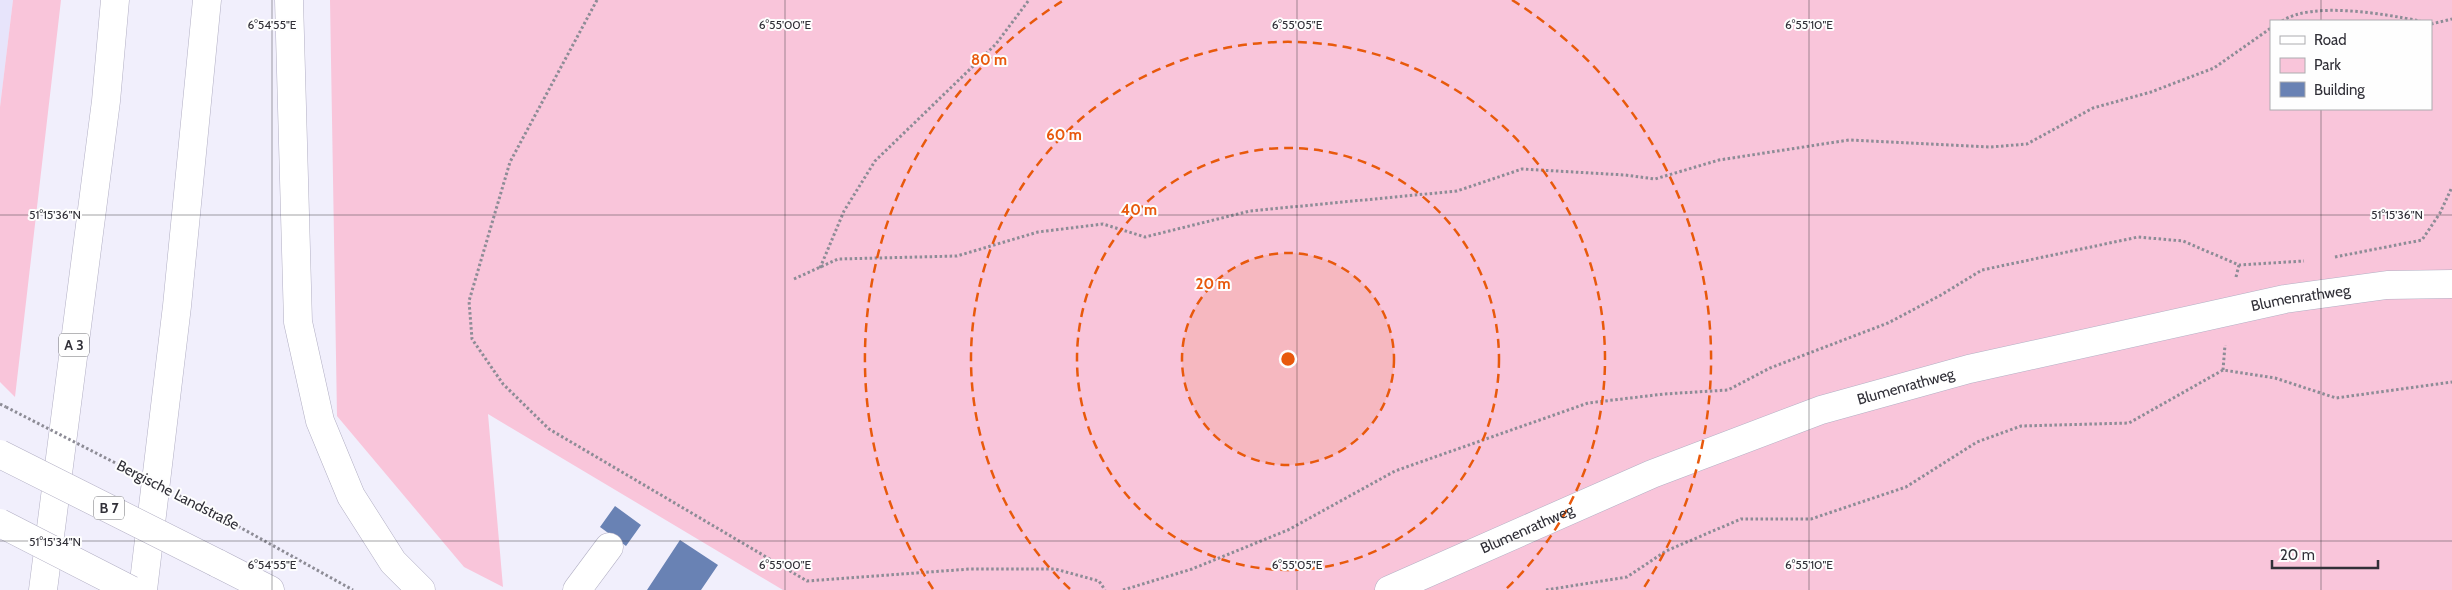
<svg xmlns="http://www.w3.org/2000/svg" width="2452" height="590" font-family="Cabin,sans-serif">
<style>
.built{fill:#e7e4fb}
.green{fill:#f9c5da;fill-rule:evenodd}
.building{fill:#6982b4}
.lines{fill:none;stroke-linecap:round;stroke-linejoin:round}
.minor-casing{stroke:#b2afc4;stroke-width:29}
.major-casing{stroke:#b2afc4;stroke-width:29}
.highway-casing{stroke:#b2afc4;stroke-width:29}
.path{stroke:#8d8c96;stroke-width:3;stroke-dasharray:2.5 2.5;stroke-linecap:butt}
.minor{stroke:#fff;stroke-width:28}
.major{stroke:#fff;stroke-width:28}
.highway{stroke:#fff;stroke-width:28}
.major-bridge-casing{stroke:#b2afc4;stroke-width:29;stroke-linecap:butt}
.path-bridge{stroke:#8d8c96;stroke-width:3;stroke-dasharray:2.5 2.5;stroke-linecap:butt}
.major-bridge{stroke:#fff;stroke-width:28}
.ticks{fill:none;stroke:#313038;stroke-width:1;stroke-opacity:0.45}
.ring{fill:none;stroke:#e8590c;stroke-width:2.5;stroke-dasharray:9 6}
.labels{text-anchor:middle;stroke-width:4;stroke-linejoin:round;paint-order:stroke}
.shield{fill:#fefefe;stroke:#6e6e73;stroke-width:1}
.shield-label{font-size:14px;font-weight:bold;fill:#313038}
.street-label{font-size:15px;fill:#313038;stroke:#fefefe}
.ticks-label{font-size:12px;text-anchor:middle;fill:#313038;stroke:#fefefe;stroke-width:4;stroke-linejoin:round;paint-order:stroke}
.centre{fill:#e8590c;stroke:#fefefe;stroke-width:2.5}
.ring-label{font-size:15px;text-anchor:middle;font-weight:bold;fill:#e8590c;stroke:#fefefe;stroke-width:4;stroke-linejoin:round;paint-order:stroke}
</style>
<rect width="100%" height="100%" fill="#f1effc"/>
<path class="built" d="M0,0H13L0,107Z"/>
<path class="green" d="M13,0H61L15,397L0,382V107Z
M330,0H2452V590H783L488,414L503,587L464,567L337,416ZM2271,21H2431V109H2271Z"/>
<path class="building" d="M615,506L641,525L626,546L600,527Z
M680,540L718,565L701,590H647Z"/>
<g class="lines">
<defs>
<g id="minor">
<path d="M577,590L609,547"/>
<path id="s1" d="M1389,590L1652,474L1821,410L1969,369L2285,299L2387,285L2452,284"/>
</g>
<path id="major" d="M217,563L270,590"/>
<path id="highway" d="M289,0L298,322L320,421L351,496L393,562L421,590
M43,590L106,101L115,0
M143,590L177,306L207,0"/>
</defs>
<use href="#minor" class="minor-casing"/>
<use href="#major" class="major-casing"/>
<use href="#highway" class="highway-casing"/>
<path class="path" d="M597,0L510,162L469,301L472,339L503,384L549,429L807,581L970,569H1055L1099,581L1105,590
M2282,21C2313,1 2384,14 2420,21
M2431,24L2452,19
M2335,257L2422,240L2440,213L2452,187
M820,268L844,211L875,161L996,44L1029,0
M2236,277L2239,265
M794,279L838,259L957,256L1038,232L1103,224L1145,237L1250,211L1457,191L1522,169L1625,175L1655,179L1719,160L1849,140L1991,147L2027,144L2093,108L2151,92L2214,68L2271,28
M2223,370L2225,345
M0,404L6,407
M225,519L353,590
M1123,590L1192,569L1288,530L1395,471L1588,403L1664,394L1728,390L1770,368L1888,323L1941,295L1982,270L2138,237L2183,241L2239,265L2304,261
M1546,590L1627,577L1666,551L1741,519H1811L1906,487L1977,442L2021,426L2129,423L2223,370L2275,378L2336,398L2452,382"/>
<use href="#minor" class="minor"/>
<use href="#major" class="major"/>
<use href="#highway" class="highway"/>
<defs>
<path id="major-bridge" d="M0,454L217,563
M0,523L131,590"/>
</defs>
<use href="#major-bridge" class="major-bridge-casing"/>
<path class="path-bridge" d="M6,407L225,519"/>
<use href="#major-bridge" class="major-bridge"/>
</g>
<path class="ticks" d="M272,0V590M785,0V590M1297,0V590M1809,0V590M2321,0V21M2321,109V590M0,215H2452M0,541H2452"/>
<circle cx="1288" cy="359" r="106" fill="#e8590c" fill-opacity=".12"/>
<g class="ring">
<circle cx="1288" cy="359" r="106"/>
<circle cx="1288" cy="359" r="211"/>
<path d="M1070 589A317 317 0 1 1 1506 589"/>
<path d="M933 589A423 423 0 0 1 1064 0M1512 0A423 423 0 0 1 1643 589"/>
</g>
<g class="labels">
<g class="shield">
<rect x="59" y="333.5" width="30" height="23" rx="4"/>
<rect x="94" y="496.5" width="30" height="23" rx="4"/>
</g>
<g class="shield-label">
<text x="74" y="350">A 3</text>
<text x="109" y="513">B 7</text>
</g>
<g class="street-label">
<text dy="5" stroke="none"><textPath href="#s1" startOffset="961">Blumenrathweg</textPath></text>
<text dy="5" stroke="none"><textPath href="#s1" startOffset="556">Blumenrathweg</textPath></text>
<text transform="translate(178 495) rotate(27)" y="5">Bergische Landstraße</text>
<text dy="5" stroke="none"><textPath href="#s1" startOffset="151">Blumenrathweg</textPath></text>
</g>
</g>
<g class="ticks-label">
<text x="272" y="29">6°54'55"E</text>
<text x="785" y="29">6°55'00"E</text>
<text x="1297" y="29">6°55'05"E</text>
<text x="1809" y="29">6°55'10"E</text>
<text x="55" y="219">51°15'36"N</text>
<text x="2397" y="219">51°15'36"N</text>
<text x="55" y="546">51°15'34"N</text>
<text x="272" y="569">6°54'55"E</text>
<text x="785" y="569">6°55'00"E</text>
<text x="1297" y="569">6°55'05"E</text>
<text x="1809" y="569">6°55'10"E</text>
</g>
<circle cx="1288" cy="359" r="8" class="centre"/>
<g class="ring-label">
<text x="989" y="65">80 m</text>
<text x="1064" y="140">60 m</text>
<text x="1139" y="215">40 m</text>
<text x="1213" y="289">20 m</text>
</g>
<rect x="2270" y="20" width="162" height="90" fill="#fefefe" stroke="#acacaf"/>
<rect x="2280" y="36" width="25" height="8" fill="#ffffff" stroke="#acacaf"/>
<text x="2314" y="45" font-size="15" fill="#313038">Road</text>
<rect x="2280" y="58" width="25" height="15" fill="#f9c5da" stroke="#acacaf"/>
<text x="2314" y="70" font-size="15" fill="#313038">Park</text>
<rect x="2280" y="82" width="25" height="15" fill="#6982b4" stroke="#acacaf"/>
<text x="2314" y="95" font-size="15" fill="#313038">Building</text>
<path d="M2272 560v8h106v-8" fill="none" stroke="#313038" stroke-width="2.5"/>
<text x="2280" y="560" font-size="15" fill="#313038" stroke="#fefefe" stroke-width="4" paint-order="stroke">20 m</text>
</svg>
